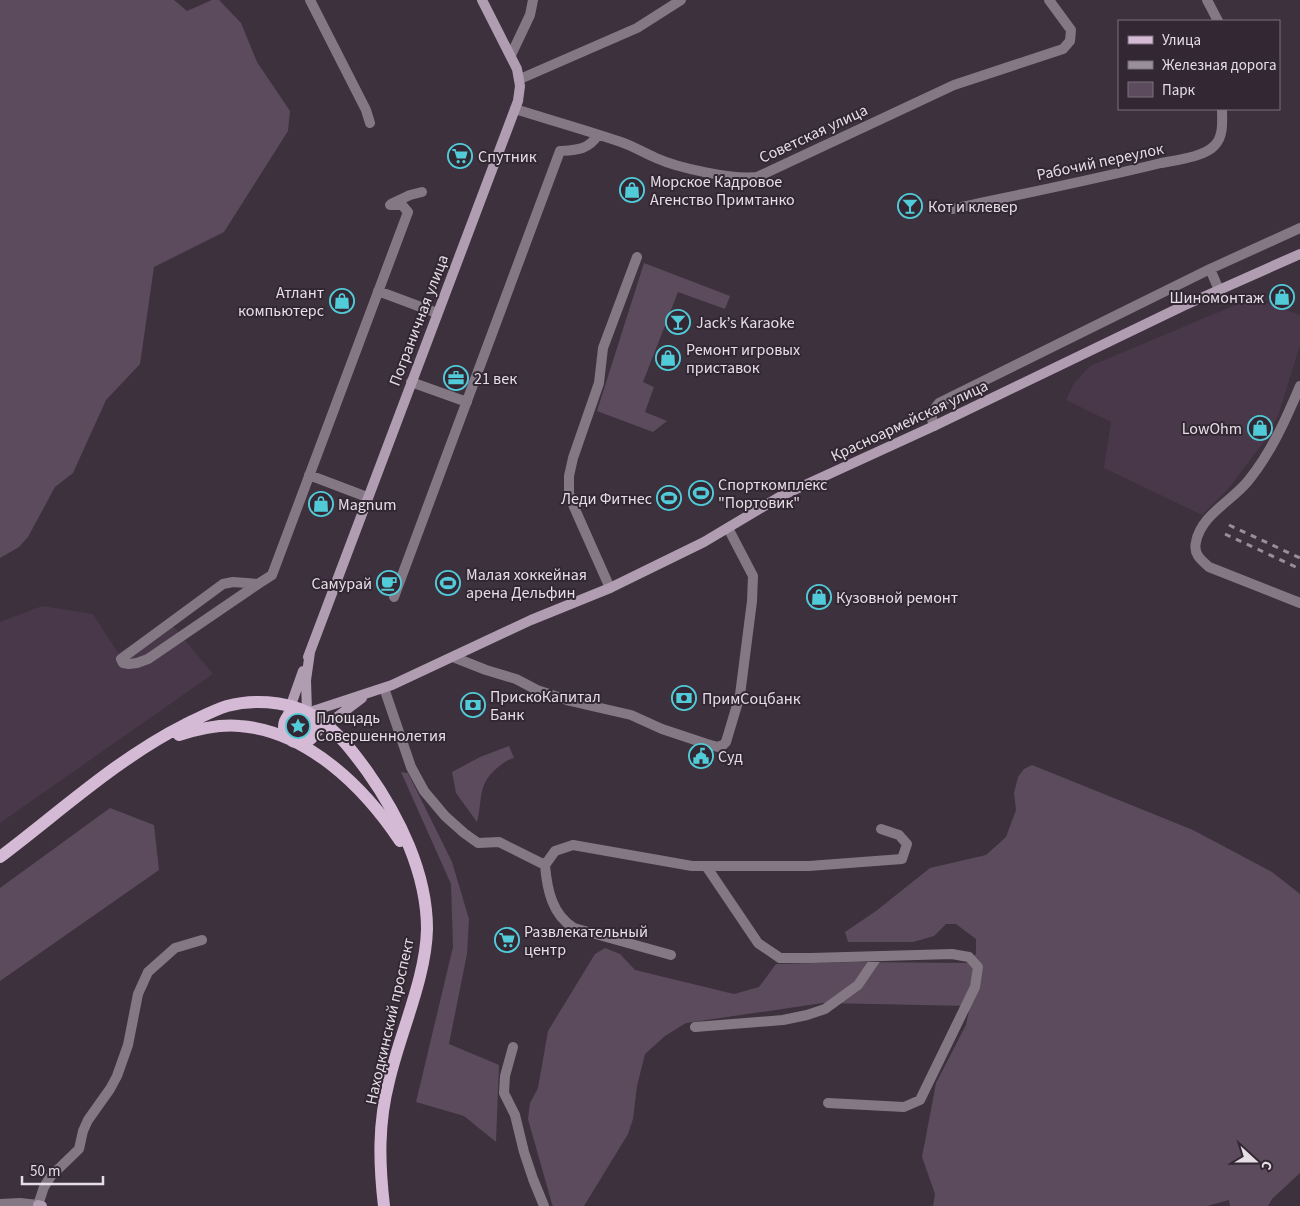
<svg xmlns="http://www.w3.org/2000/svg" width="1300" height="1206" font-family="'Source Sans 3',sans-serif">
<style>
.built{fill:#493849}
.green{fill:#5c4b5c}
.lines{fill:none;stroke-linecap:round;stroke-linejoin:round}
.street{stroke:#857885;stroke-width:10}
.secondary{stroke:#b19db1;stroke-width:10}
.primary{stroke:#d4bad4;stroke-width:12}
.rail{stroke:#998f99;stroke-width:3;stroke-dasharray:6 6;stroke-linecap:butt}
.labels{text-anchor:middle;stroke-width:4;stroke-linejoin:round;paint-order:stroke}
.street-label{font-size:16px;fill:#e5dee5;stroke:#322732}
.poi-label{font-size:16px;fill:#e5dee5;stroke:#322732;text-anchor:start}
</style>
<rect width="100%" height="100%" fill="#3d313d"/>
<path class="built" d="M1252,298L1300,315V345L1278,416L1266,439L1229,488L1202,515L1104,468L1111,422L1066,400L1074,383L1090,366Z
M42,606L93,614L118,653L169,621L213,674L0,823V622Z"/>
<path class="green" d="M0,0H174L187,11L212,0H219L241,23L257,62L290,111L288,131L224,232L154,267L140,364L106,400L73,473L55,487L28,537L19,547L0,558Z
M644,263L730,296L725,309L678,292L643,382L654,387L645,412L667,421L653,432L597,411Z
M509,746L514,758C507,760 503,763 497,768C477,785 483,799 477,822L456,793L452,772L480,757Z
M1032,765L1193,830L1272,872L1300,894V1173L1272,1199L1268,1206H1230L1229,1200L1207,1206H933L935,1194L922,1157L936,1083L966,1025L970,1006L823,1003L686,1023L665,1036L645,1054L637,1086L633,1119L628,1134L584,1206H553L552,1204L528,1119L530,1103L538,1088L548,1031L595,954L605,948L620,954L635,970L734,994L759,987L776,964L854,962L966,963L976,954V939L956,924H946L934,936L913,942H848L845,932L876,911L930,868L986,855L1006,837L1016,810L1014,793L1018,777L1024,769Z
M401,772L408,773L452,862L469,919L467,954L449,1044L499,1065L496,1142L464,1116L416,1102L453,947L451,884Z
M110,808L154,825L159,870L0,981V888Z"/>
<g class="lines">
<path class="street" d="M310,0L366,110L370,123
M1207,0L1218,21
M511,55L530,15L533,0
M520,79L637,28L681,0
M515,109C550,120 586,130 621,142C633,146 644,153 656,158C678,168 733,180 757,177L954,85L1063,49L1070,41L1071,30L1049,0
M391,204L410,195L422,192
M952,209C1022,194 1092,180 1161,163C1176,160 1205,157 1215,145C1224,136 1222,120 1222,109
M1210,269L1219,290
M378,291L437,313
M411,382L467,402
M1300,386C1286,419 1271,453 1248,481C1232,501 1201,515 1196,542C1193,554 1201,560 1209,567L1300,603
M934,426C930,416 932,411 939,403L1210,269L1300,228
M309,475L367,497
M258,584L233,582L223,584L121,659L123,663L129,664L137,663L148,659L258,584L272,575L408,212L402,205H390
M610,588L574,507L569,493V476L573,458L599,383L603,348L637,257
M394,597L560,151C577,150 588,150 598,135
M453,657L486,670L516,679L537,690L570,701L631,715L662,729L707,744L718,747L723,745L726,742L740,695L752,601L753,576L728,528
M384,688L411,767L424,791L445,816L464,833L478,843L499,842L545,865
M545,865L555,851L573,845L692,866H809L902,859L907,844L899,835L881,829
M545,865C547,889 552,915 574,928L671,955
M706,866L758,943L780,958H811L952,954L969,957L978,967L975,987L920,1100L904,1107L828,1103
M695,1027L783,1020L807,1015L825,1009L858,985L877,957
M513,1047L505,1076L504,1093L515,1115L524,1152L533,1179L544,1206
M0,1204L20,1203L38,1205L44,1187L51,1176L79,1149L83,1131L88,1120L110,1089L117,1076L128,1045L138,994L148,972L175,948L202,940"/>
<path class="secondary" d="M310,652L306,680L307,713L392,685L531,620L610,588L704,542L781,496L934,426L1183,306L1300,254
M308,657L518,101L520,86L517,69L482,0
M286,719L303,671
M312,736L362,698
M38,1205L42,1206"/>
<path class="primary" d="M284 727a16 16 0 1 1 32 0a16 16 0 1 1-32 0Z
M179,735C198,729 220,724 240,726C307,731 364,787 400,841
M0,857C61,811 118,758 186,724C199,718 214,710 227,706C253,699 283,701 307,712C333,725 351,749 367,771C399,816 427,873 427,929C426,978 400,1033 389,1081C378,1123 379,1163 384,1206"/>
<path class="rail" d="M1229,525L1300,558
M1225,534L1300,569"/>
</g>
<defs>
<symbol id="supermarket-ring" viewBox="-11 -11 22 22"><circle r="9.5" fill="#322732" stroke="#52cbd8" stroke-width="1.5"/><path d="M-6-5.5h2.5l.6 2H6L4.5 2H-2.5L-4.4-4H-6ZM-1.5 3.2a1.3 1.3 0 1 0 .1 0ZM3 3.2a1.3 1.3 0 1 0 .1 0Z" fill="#52cbd8"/></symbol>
<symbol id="shop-ring" viewBox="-11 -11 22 22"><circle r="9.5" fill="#322732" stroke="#52cbd8" stroke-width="1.5"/><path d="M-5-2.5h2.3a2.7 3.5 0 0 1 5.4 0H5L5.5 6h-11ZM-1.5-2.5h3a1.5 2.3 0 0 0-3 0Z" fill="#52cbd8"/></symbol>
<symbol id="bar-ring" viewBox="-11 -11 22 22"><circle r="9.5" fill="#322732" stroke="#52cbd8" stroke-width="1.5"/><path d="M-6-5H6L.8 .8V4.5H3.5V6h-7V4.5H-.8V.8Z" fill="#52cbd8"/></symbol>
<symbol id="office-ring" viewBox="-11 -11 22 22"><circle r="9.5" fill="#322732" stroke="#52cbd8" stroke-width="1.5"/><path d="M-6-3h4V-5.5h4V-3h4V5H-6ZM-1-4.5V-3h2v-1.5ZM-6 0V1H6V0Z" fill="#52cbd8"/></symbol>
<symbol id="stadium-ring" viewBox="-11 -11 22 22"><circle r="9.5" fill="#322732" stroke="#52cbd8" stroke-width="1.5"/><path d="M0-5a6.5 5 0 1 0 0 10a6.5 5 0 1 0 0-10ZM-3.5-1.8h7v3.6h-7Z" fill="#52cbd8"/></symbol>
<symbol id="cafe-ring" viewBox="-11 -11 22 22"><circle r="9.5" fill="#322732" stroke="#52cbd8" stroke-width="1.5"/><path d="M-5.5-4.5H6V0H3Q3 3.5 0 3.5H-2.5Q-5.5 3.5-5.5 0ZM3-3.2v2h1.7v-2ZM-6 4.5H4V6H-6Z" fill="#52cbd8"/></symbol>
<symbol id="bank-ring" viewBox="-11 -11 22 22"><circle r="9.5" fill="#322732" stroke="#52cbd8" stroke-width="1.5"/><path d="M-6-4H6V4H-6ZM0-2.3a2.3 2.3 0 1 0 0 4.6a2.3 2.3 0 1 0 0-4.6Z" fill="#52cbd8"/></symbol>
<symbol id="sight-ring" viewBox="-11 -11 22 22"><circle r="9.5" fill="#322732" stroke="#52cbd8" stroke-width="1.5"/><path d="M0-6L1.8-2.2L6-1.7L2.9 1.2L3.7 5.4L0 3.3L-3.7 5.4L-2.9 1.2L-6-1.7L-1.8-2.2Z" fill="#52cbd8"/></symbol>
<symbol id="civic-ring" viewBox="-11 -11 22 22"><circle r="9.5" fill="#322732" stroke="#52cbd8" stroke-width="1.5"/><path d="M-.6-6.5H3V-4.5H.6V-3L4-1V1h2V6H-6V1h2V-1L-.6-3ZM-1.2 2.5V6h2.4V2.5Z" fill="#52cbd8"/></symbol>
</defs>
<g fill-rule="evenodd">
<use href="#supermarket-ring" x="446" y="142" width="28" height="28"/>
<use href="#shop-ring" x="618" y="176" width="28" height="28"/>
<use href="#bar-ring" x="896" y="192" width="28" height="28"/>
<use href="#shop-ring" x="1268" y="283" width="28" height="28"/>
<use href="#shop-ring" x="328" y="287" width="28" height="28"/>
<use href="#bar-ring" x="664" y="308" width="28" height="28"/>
<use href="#shop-ring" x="654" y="344" width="28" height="28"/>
<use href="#office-ring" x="442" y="364" width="28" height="28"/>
<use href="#shop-ring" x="1246" y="414" width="28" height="28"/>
<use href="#stadium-ring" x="687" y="479" width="28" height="28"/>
<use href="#stadium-ring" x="655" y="484" width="28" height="28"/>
<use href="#shop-ring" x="307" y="490" width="28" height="28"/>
<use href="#cafe-ring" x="375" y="569" width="28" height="28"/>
<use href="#stadium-ring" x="434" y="569" width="28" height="28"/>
<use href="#shop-ring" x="805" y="583" width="28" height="28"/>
<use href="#bank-ring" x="670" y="684" width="28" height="28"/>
<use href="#bank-ring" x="459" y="691" width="28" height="28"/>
<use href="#sight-ring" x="284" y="712" width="28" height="28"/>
<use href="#civic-ring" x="687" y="742" width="28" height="28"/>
<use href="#supermarket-ring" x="493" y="926" width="28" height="28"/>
</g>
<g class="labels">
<g class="street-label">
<text transform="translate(813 133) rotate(-25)" y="6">Советская улица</text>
<text transform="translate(1100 161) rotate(-12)" y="6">Рабочий переулок</text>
<text transform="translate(418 320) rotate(-69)" y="6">Пограничная улица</text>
<text transform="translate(909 420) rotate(-25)" y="6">Красноармейская улица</text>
<text transform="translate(389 1021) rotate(-77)" y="6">Находкинский проспект</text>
</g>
<g class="poi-label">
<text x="478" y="162">Спутник</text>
<text x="650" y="187">Морское Кадровое<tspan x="650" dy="18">Агенство Примтанко</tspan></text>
<text x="928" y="212">Кот и клевер</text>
<text x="324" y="298" text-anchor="end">Атлант<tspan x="324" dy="18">компьютерс</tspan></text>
<text x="1264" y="303" text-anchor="end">Шиномонтаж</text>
<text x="696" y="328">Jack’s Karaoke</text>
<text x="686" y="355">Ремонт игровых<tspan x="686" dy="18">приставок</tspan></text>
<text x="474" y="384">21 век</text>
<text x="1242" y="434" text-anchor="end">LowOhm</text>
<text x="718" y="490">Спорткомплекс<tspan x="718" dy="18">"Портовик"</tspan></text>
<text x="652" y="504" text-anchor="end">Леди Фитнес</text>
<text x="338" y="510">Magnum</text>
<text x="466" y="580">Малая хоккейная<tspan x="466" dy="18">арена Дельфин</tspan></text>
<text x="372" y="589" text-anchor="end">Самурай</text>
<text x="836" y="603">Кузовной ремонт</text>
<text x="490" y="702">ПрискоКапитал<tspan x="490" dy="18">Банк</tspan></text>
<text x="702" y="704">ПримСоцбанк</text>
<text x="316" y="723">Площадь<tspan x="316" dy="18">Совершеннолетия</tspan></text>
<text x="718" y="762">Суд</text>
<text x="524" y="937">Развлекательный<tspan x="524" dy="18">центр</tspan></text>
</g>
</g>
<rect x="1118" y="20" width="162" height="90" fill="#322732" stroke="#7a707a"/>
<rect x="1128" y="36" width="25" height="8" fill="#d4bad4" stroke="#7a707a"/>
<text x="1162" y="45" font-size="15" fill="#e5dee5">Улица</text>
<rect x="1128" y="61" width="25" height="8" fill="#998f99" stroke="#7a707a"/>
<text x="1162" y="70" font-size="15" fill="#e5dee5">Железная дорога</text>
<rect x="1128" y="82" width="25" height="15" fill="#5c4b5c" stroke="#7a707a"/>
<text x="1162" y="95" font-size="15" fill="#e5dee5">Парк</text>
<g transform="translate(1255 1161) rotate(111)" stroke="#322732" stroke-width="4" paint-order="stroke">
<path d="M0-4L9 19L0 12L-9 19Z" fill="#e5dee5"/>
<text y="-8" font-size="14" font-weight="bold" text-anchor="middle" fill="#e5dee5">С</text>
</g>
<path d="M22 1176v8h81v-8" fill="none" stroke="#e5dee5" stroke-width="2.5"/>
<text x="30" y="1176" font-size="15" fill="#e5dee5" stroke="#322732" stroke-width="4" paint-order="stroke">50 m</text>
</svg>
